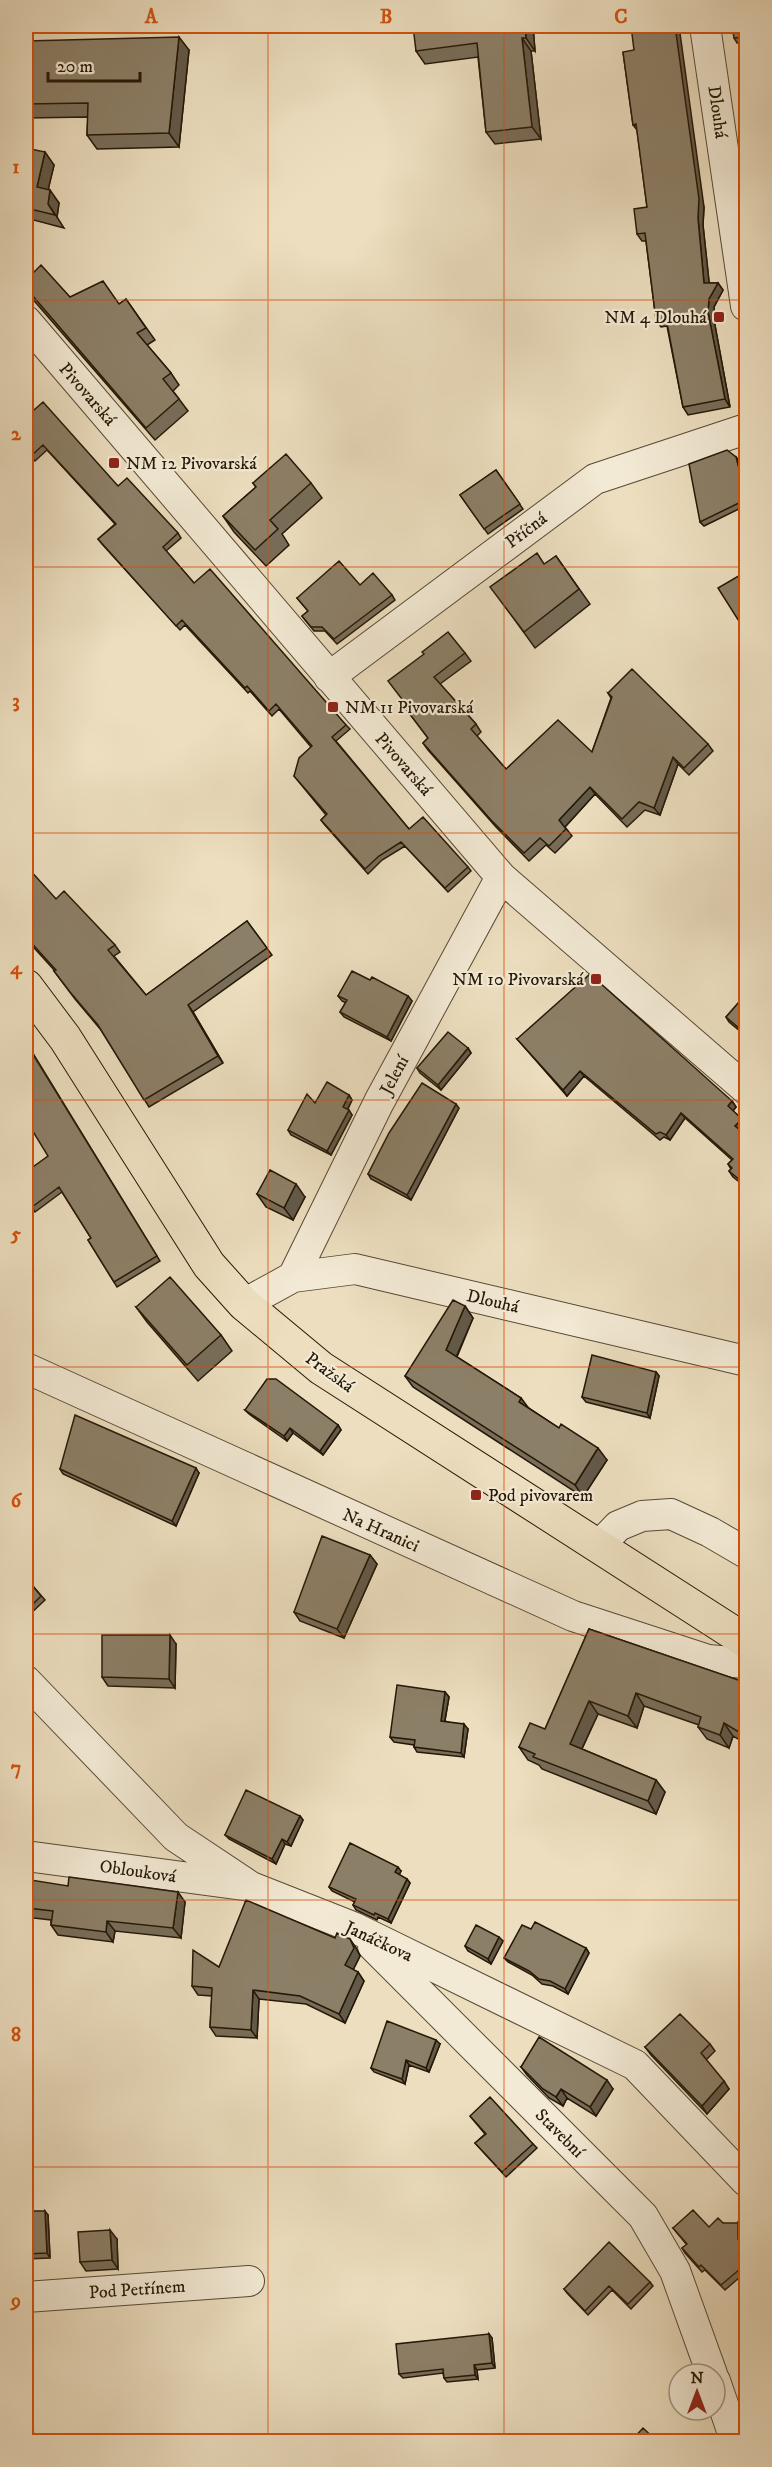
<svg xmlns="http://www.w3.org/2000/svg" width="772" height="2467" font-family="'IM FELL DW Pica',serif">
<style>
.green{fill:#cabca0;stroke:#786a54;stroke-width:1.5}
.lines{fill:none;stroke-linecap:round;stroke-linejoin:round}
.minor-casing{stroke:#574a35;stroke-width:32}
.major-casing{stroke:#251807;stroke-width:35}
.minor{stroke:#f3ead5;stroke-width:30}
.major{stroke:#ecdebf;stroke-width:33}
.wall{fill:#786d59;stroke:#251807;stroke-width:1.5}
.shaded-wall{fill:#625948;stroke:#251807;stroke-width:1.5}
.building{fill:#8c7f67;stroke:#251807;stroke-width:1.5}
.grid{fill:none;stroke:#d4520c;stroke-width:1.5;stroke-opacity:0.55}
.poi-dot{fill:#8f2418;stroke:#f3ead5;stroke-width:2}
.labels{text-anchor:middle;stroke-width:4.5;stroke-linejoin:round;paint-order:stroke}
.street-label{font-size:18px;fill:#251807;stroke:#f3ead5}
.poi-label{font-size:18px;fill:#251807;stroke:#f3ead5;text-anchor:start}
.neatline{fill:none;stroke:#d4520c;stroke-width:2}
.grid-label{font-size:20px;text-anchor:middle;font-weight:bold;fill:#d4520c}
</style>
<rect width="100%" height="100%" fill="#ecdebf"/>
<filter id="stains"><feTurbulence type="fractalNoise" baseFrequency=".00333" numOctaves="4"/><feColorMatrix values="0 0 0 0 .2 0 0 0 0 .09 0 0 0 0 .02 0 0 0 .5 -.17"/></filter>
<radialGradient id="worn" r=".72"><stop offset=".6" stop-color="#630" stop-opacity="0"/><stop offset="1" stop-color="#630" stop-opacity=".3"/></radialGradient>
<path class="green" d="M26,2387L35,2441H26Z"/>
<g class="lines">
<defs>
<path id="minor" d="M705,26L746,306
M26,321L501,877L746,1089
M329,677L595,479L746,429
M293,1277L379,1102L501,877
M244,1304L293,1277L355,1269L746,1361
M26,1368L573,1616L708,1660L746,1663
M598,1547L618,1526L642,1516L671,1514L710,1532L746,1553
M26,1681L176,1837L251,1887L355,1928L635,2065L746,2181
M26,1856L243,1885
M373,1946L643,2216L675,2271L712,2374
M26,2297L249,2281
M715,2381L736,2442"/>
<path id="major" d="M26,986L65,1038L209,1265L244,1304L321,1368L746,1641"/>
</defs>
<use href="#minor" class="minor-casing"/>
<use href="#major" class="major-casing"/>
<use href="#minor" class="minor"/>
<use href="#major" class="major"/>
</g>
<path class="wall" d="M533,26L535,51H531L541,139L495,144L486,132L478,57L425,64L416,51Z
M747,26V42L737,43L734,38Z
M26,41L189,50L179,147L97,149L87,135L88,117L26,118Z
M623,52L704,207L703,225L709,283H718L723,290L714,307V320L730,407L688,415L683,407L667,326L661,327L656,320L646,241H642L637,234L647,207L637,130L633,125Z
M26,148L54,165L48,189L59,203L57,217L64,228L26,218Z
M26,280L70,297L119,304L126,299L155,340L147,345L171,373L179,385L173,391L188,411L155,440L30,296L26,289Z
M26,417L118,486L178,533L181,538L166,551L194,583L346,725L350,729L336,741L409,829L468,867L471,871L448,892L405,846L382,860L368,874L324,824L321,820L326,815L294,776L311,747L279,709L272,716L250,691L248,693L185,625L180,630L102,544L98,539L115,524L47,450L35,461L26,451Z
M736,457L739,461L747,490V505L704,526L700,522Z
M496,470L523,509L488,534L460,495Z
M253,483H311L322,498L282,534L289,545L266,566L234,532L223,516L256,487Z
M556,556L590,604L535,648L502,602L545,564Z
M360,585L392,595L395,600L337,644L325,631H314L302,616L308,611L297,598Z
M465,653L471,661L440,684L476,724L481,732L477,736L506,769L592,752L611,698L608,693L708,744L713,751L689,775L678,764L660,815L645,810L627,827L595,794L565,827L572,836L555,853L546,845L529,861L496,827L428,750L423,743L428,738L406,709L407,707L424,654Z
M26,872L56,899L115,945L120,952L114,956L146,995L247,921L272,955L193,1012L223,1063L149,1107L101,1030L75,999L54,971H55L26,939Z
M370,980L408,996L412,1001L391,1041L344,1017L340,1012L346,1003L342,1001L338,996Z
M747,993V1037L729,1022L726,1017Z
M517,1039L732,1101L736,1107L733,1111L742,1119L746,1125L740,1131L747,1136V1188L733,1177L729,1171L731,1169L728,1164L732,1160L685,1118L670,1140L664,1137L660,1140L584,1076L567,1096Z
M26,1042L160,1261L117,1287L88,1240L91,1238L62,1192L35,1212L26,1198L48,1156Z
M468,1048L471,1053L441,1090L420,1073L417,1068Z
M349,1095L352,1100L348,1109L352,1115L331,1155L291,1135L288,1130L315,1103Z
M459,1108L411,1200L371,1179L368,1174Z
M257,1194L305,1197L293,1220L266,1207Z
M465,1306L473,1318L457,1357L521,1398L527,1407L607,1460L583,1497L413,1387L405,1376Z
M136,1307L221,1335L232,1351L198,1381L147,1322Z
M656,1372L659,1376L650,1418L586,1402L582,1397Z
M245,1410L338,1425L341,1430L323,1455L293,1433L287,1441L249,1414Z
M60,1469L199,1473L176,1526L63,1474Z
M370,1555L377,1564L344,1638L300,1621L294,1612Z
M26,1578L45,1600L26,1618Z
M589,1629L747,1683V1744L733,1736L729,1748L707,1739L698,1727L699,1725L644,1706L637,1728L598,1714L582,1749L656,1780L665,1792L656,1814L542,1769L539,1765L528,1760L519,1747L545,1729Z
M176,1644L175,1688L108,1686L102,1677Z
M445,1692L449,1697L445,1721L468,1729L464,1757L417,1752L414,1747V1745L394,1742L390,1737Z
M300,1816L303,1820L291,1846L285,1844L276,1864L229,1839L225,1835Z
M401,1871L399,1875L407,1879L410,1883L391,1923L378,1917L377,1920L356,1910L353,1905L355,1902L332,1891L329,1887Z
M185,1902L181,1938L115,1931L113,1942L58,1935L51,1925V1920L34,1918L27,1908Z
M531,1929L586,1948L589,1953L568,1994L553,1986L542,1984L532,1975L508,1962L504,1958Z
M503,1941L491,1964L468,1951L465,1946Z
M356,1948L360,1956L353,1970L358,1972L364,1981L345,2023L306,2004L259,1999L257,2038L216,2036L210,2027L212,1996L198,1995L192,1986L219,1967Z
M440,2044L429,2072L409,2065L405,2084L374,2072L371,2068Z
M710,2044L715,2051L706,2060L729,2089L707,2114L651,2055L645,2047Z
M521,2067L613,2089L596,2116L567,2098L563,2106L549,2098L527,2075Z
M470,2116L533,2144L537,2148L506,2177L475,2143L485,2134Z
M26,2208V2211L48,2215L50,2258L26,2259Z
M723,2223L741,2228V2243L747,2249V2271L725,2290L705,2270L702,2272L685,2253L682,2248L687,2245L673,2228L709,2227Z
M117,2239L118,2269L86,2271L80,2262Z
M650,2282L653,2286L631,2309L612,2290L588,2315L567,2293L564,2289Z
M489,2334L492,2338L495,2368L477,2370L478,2379L447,2382L444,2378L443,2373L403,2378L399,2374Z"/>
<path class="shaded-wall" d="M525,26H533L535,51L526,38Z
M675,26H679L704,207L703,225L710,290L704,283L698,218Z
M179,37L189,50L179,147L169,133Z
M522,38L531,51L541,139L532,127Z
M45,152L54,165L46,199L37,187Z
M50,190L59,203L57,217L48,204Z
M718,283L723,290L714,307V320L730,407L725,399L708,312L709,299Z
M736,457L739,461L747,490V499Z
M26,674L29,679L26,687Z
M673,757L678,764L660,815L654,808Z
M590,787L595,794L564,828L559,820Z
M408,996L412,1001L391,1041L387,1037Z
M188,1005L193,1012L223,1063L218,1056Z
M468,1048L471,1053L441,1090L438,1085Z
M580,1071L584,1076L567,1096L563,1090Z
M349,1095L352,1100L346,1112L343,1107Z
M732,1101L736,1107L732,1112L728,1106Z
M456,1104L459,1108L411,1200L407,1195Z
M349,1110L352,1115L331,1155L327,1151Z
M681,1113L685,1118L670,1140L666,1135Z
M742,1119L746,1125L739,1132L735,1126Z
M296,1184L305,1197L293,1220L284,1208Z
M465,1306L473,1318L454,1362L446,1350Z
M656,1372L659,1376L650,1418L647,1413Z
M521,1398L530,1410L519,1402Z
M338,1425L341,1430L323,1455L320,1451Z
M290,1428L293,1433L287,1441L284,1436Z
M598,1448L607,1460L583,1497L575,1485Z
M196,1468L199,1473L176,1526L172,1521Z
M370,1555L377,1564L344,1638L337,1629Z
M170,1635L176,1644L175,1688L169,1679Z
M445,1692L449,1697L444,1725L441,1721Z
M636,1693L644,1706L637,1728L628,1716Z
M589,1701L598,1714L578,1757L570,1744Z
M724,1723L733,1736L729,1748L720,1735Z
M464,1724L468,1729L464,1757L461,1753Z
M656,1780L665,1792L656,1814L648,1801Z
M300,1816L303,1820L291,1846L287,1842Z
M282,1839L285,1844L276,1864L272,1859Z
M398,1867L401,1871L398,1877L395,1872Z
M407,1879L410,1883L391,1923L388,1919Z
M178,1892L185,1902L181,1938L173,1928Z
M107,1921L115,1931L113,1942L106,1932Z
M499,1937L503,1941L491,1964L488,1959Z
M350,1939L356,1948L360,1956L351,1974L345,1965Z
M586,1948L589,1953L568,1994L565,1989Z
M358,1972L364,1981L345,2023L339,2014Z
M253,1990L259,1999L257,2038L251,2030Z
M436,2040L440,2044L429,2072L426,2068Z
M406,2060L409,2065L405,2084L402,2079Z
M607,2080L613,2089L596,2116L590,2107Z
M724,2081L729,2089L707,2114L702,2106Z
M561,2089L567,2098L563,2106L556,2097Z
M45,2211L48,2215L50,2258L47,2253Z
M738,2223L741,2228V2244L738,2239Z
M110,2230L117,2239L118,2269L112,2260Z
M489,2334L492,2338L495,2368L492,2363Z
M474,2365L477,2370L478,2379L475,2375Z"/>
<path class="building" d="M413,26H525L526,38H522L532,127L486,132L477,43L416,51Z
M631,26H675L699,199L698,218L704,283H718L709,299L708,312L725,399L683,407L666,318L656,320L645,233L637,234L634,209L647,207L636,124L633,125L623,52L634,50Z
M732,26H747V37L734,38Z
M179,37L169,133L87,135L88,103L26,104V41Z
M26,148L45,152L37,187L50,190L48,204L55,215L26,208Z
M41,265L70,297L103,281L119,304L126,299L146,328L137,333L171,373L163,379L179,399L146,428L26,288V280Z
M43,402L118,486L127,478L178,533L163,547L194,583L210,569L346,725L332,737L409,829L423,817L468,867L445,888L401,842L379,856L365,869L321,820L327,814L294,776L299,758L312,746L276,704L269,711L247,686L245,688L182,620L176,626L98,539L116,524L43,445L31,456L26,450V417Z
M727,450L736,457L747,499L700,522L689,464Z
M286,454L311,483L270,520L278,529L255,550L223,516L256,487L253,483Z
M496,470L520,504L484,529L460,495Z
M537,553L544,564L556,556L579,589L524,632L490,587Z
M339,561L360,585L373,573L392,595L334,639L322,627H311L302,616L308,611L297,598Z
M747,571V634L718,588Z
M448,632L465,653L434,677L476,724L471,729L506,769L558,720L592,752L612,697L608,693L632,669L708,744L684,768L673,757L654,808L639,802L622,819L590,787L559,820L566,829L549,846L540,838L524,853L491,820L423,743L428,738L406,709L408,707L388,681L424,654L422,652Z
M29,869L56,899L64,891L115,945L108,950L146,995L247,921L267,948L188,1005L218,1056L144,1100L98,1025L70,992L54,971L56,970L26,937V872Z
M352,971L370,980L372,977L408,996L387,1037L340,1012L347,1000L338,996Z
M590,974L732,1101L728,1106L742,1119L735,1126L747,1136V1186L729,1171L732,1168L728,1164L733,1159L681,1113L666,1135L660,1132L656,1134L580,1071L563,1090L517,1039Z
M747,993V1035L726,1017Z
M448,1032L468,1048L438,1085L417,1068Z
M26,1043L157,1256L114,1282L88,1240L91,1238L59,1187L32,1207L26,1198V1172L48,1156L26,1120Z
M327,1082L349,1095L343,1107L349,1110L327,1151L288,1130L307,1094L315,1103Z
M422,1083L456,1104L407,1195L368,1174L389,1133Z
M270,1170L296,1184L284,1208L257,1194Z
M170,1277L221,1335L187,1365L136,1307Z
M453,1300L465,1306L446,1350L521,1398L519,1402L559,1428L561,1424L598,1448L575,1485L405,1376Z
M592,1355L656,1372L647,1413L582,1397Z
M267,1379H276L338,1425L320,1451L290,1428L284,1436L245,1410Z
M75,1415L196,1468L172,1521L60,1469Z
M322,1536L370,1555L337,1629L294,1612Z
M26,1578L41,1596L26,1611Z
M589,1629L747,1683V1737L724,1723L720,1735L698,1727L701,1717L636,1693L628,1716L589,1701L570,1744L656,1780L648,1801L533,1757L535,1754L519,1747L530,1723L545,1729Z
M102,1635H170L169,1679L102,1677Z
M397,1685L445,1692L441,1721L464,1724L461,1753L414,1747L415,1740L390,1737Z
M246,1790L300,1816L287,1842L282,1839L272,1859L225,1835Z
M350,1843L398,1867L395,1872L407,1879L388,1919L375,1913L374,1915L353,1905L356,1899L329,1887Z
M69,1877L178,1892L173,1928L107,1921L106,1932L51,1925L53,1911L27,1908L31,1880L68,1886Z
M246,1900L335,1938L337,1933L350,1939L354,1948L345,1965L358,1972L339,2014L300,1996L253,1990L251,2030L210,2027L212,1988L192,1986L193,1950L219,1967Z
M535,1922L586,1948L565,1989L550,1981L539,1979L529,1971L504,1958L522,1925L531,1929Z
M476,1925L499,1937L488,1959L465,1946Z
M680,2014L710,2044L701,2053L724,2081L702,2106L645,2047Z
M387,2021L436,2040L426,2068L406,2060L402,2079L371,2068Z
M539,2037L607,2080L590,2107L561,2089L556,2097L543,2089L521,2067Z
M490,2097L533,2144L502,2172L475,2143L486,2134L470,2116Z
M693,2210L709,2227L718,2218L723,2223H738V2239L747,2249V2263L721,2285L701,2265L699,2267L682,2248L687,2244L673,2228Z
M26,2211H45L47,2253L26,2254Z
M110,2230L112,2260L80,2262L78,2232Z
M609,2242L650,2282L628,2304L609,2286L585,2311L564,2289Z
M489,2334L492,2363L474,2365L475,2375L444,2378L443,2369L399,2374L396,2344Z
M643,2428L658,2442H630Z"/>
<path class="grid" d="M268,26V2442M504,26V2442M26,300H746M26,567H746M26,833H746M26,1100H746M26,1367H746M26,1634H746M26,1900H746M26,2167H746"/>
<g class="poi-dot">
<rect x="713" y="311" width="12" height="12" rx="3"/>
<rect x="108" y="457" width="12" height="12" rx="3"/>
<rect x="327" y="701" width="12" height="12" rx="3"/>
<rect x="590" y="973" width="12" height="12" rx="3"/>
<rect x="470" y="1489" width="12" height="12" rx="3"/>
</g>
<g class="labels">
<g class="street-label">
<text transform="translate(718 112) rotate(82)" y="6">Dlouhá</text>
<text transform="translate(88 394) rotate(49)" y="6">Pivovarská</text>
<text transform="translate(526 530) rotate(-37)" y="6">Příčná</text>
<text transform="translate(404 764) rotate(49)" y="6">Pivovarská</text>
<text transform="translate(394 1075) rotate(-62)" y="6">Jelení</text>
<text transform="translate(493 1301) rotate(13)" y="6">Dlouhá</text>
<text transform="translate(330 1372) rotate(36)" y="6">Pražská</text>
<text transform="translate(381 1530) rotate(24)" y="6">Na Hranici</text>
<text transform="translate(138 1871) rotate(8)" y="6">Oblouková</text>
<text transform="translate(379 1941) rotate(25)" y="6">Janáčkova</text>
<text transform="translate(560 2133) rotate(45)" y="6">Stavební</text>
<text transform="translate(137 2289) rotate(-4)" y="6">Pod Petřínem</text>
</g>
<g class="poi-label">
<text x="707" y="323" text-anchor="end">NM 4 Dlouhá</text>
<text x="126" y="469">NM 12 Pivovarská</text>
<text x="345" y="713">NM 11 Pivovarská</text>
<text x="584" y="985" text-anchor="end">NM 10 Pivovarská</text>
<text x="488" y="1501">Pod pivovarem</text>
</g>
</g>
<rect width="772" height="2467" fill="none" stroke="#ecdebf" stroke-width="66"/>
<g transform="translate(697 2392)"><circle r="28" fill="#f3ead5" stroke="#a19683" stroke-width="1.5"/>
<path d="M0-4.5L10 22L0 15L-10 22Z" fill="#8f2418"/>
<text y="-9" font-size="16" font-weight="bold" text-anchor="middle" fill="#251807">N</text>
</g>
<path d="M48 72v9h92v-9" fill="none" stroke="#251807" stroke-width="3"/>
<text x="57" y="72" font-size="18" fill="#251807" stroke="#f3ead5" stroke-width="4.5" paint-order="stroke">20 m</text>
<rect x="33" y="33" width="706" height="2401" class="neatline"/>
<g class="grid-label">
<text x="151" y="23">A</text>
<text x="386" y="23">B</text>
<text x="621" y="23">C</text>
<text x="16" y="173">1</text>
<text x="16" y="440">2</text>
<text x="16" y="707">3</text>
<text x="16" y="974">4</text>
<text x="16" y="1240">5</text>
<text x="16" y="1507">6</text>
<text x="16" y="1774">7</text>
<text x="16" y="2041">8</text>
<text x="16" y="2307">9</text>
</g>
<rect width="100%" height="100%" filter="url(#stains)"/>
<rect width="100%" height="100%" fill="url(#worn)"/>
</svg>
